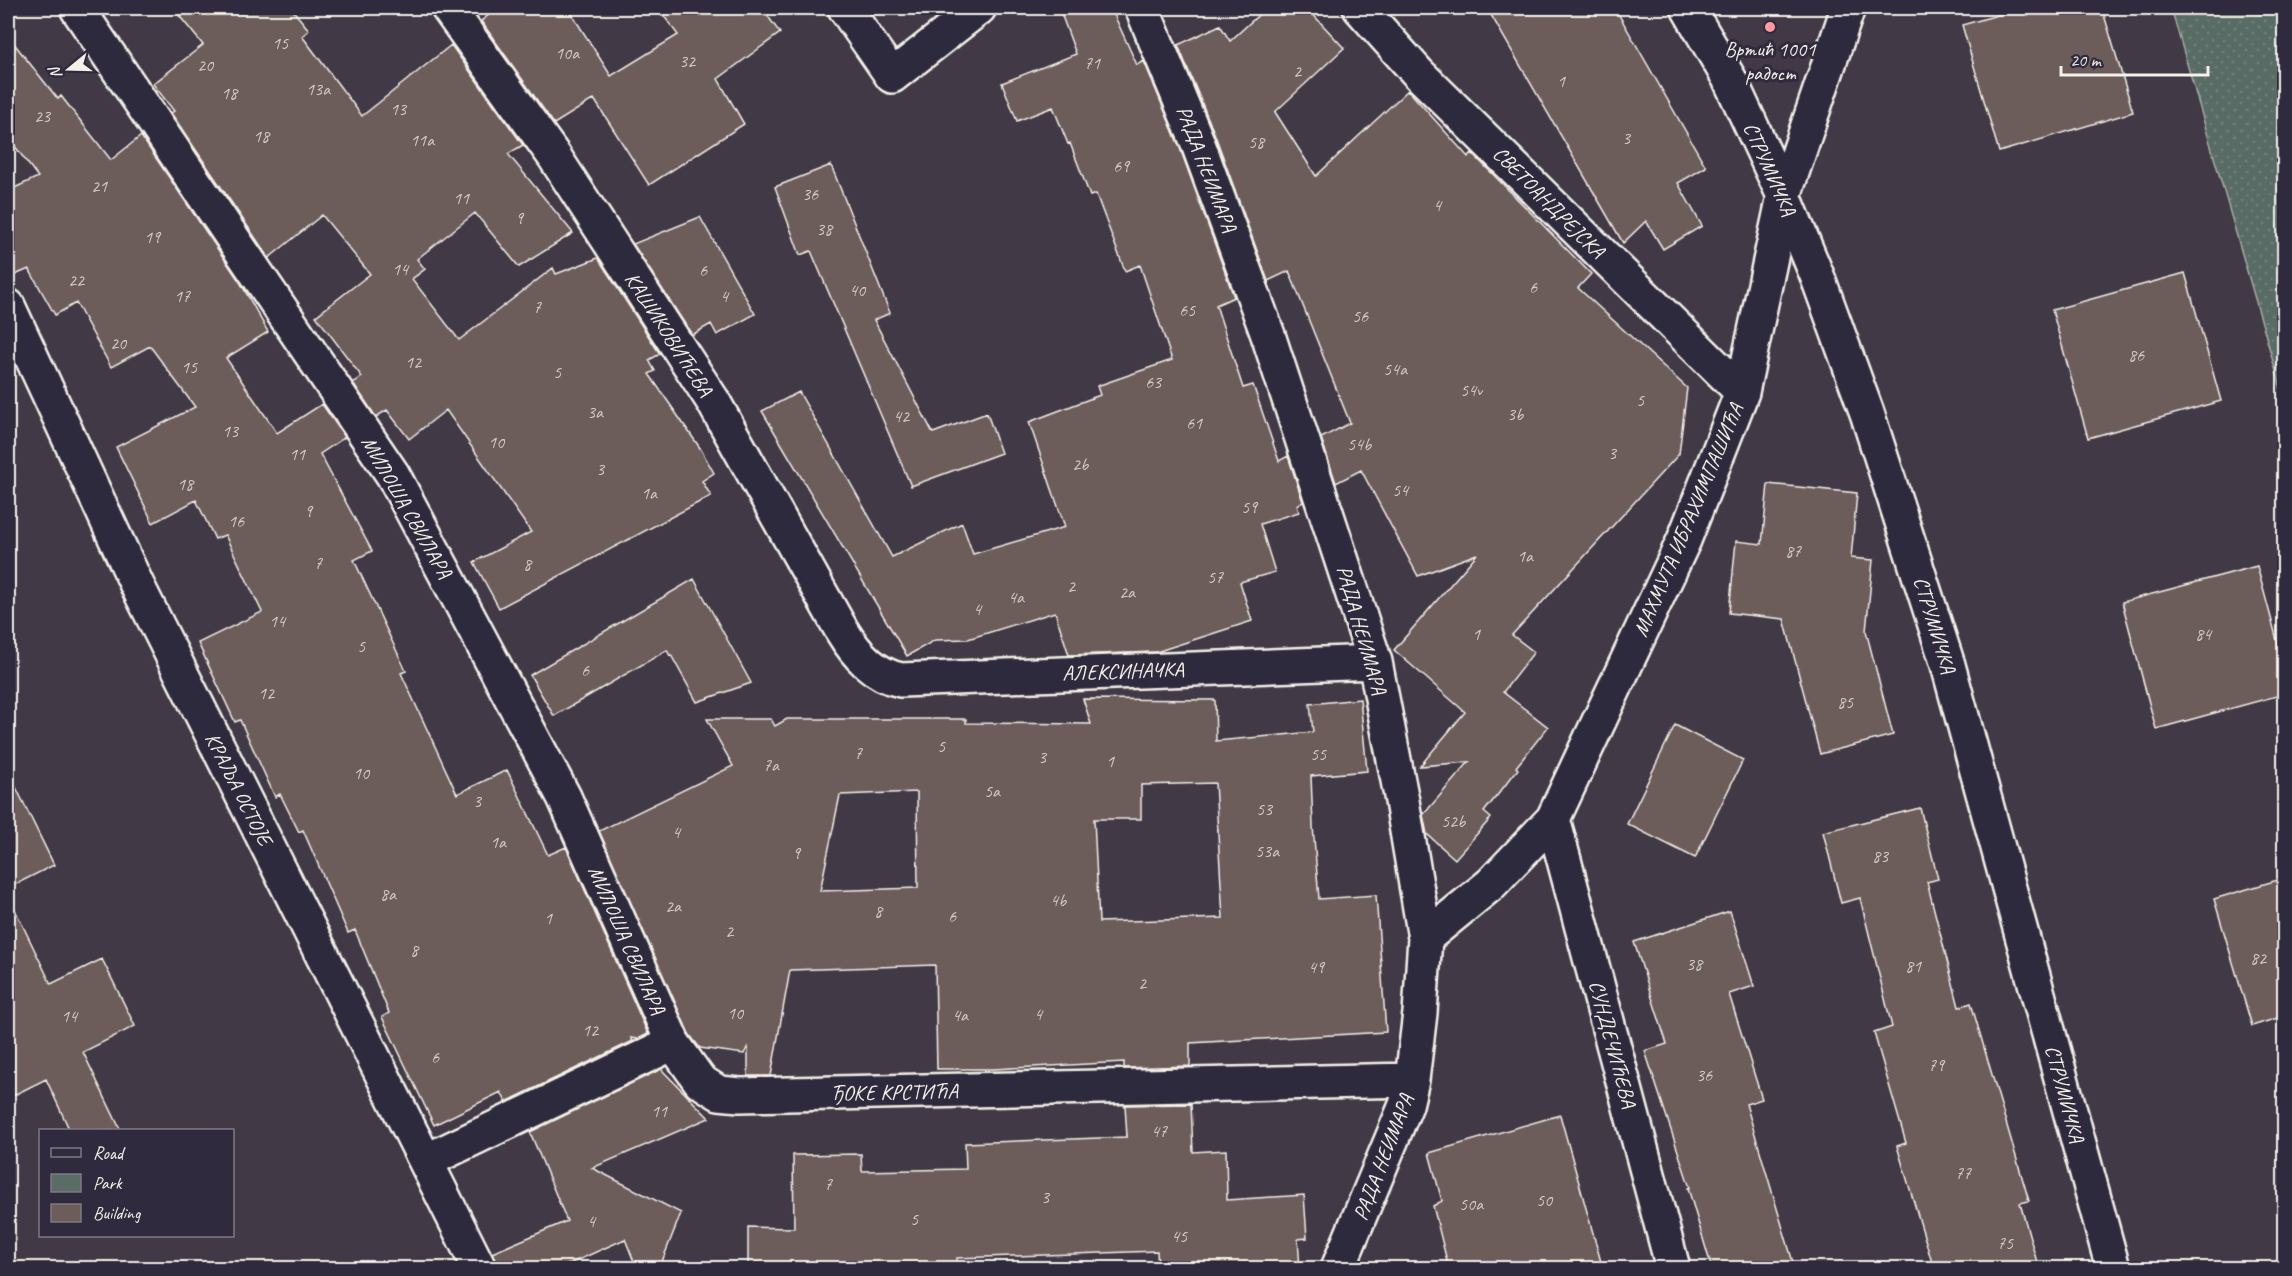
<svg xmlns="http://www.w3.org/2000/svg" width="2292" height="1276" font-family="Caveat,sans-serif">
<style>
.green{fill:url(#green-dots);stroke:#a6aea6;stroke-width:1.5}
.building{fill:#6c5d5a;stroke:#f4f1e8;stroke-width:1.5;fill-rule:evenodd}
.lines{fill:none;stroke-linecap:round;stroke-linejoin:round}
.minor-casing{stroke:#f4f1e8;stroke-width:38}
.minor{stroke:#2f2a3d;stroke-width:33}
.poi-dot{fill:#ff9aa2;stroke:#2f2a3d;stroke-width:2}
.labels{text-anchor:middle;stroke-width:6;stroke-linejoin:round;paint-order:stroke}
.number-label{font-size:18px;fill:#d2ccc4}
.poi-label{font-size:21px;fill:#f4f1e8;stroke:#2f2a3d}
.street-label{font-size:21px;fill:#f4f1e8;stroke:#2f2a3d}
</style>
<defs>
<pattern id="green-dots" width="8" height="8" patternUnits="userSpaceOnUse" patternTransform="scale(1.5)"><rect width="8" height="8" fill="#596c65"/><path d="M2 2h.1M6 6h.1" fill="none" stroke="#71817b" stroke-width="1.8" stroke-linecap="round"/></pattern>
</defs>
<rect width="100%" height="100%" fill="#413946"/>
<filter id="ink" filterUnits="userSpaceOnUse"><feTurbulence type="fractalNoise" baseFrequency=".0167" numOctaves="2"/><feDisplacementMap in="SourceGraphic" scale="12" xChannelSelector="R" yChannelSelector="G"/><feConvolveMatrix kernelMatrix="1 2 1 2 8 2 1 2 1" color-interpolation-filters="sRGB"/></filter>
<g filter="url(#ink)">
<path class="green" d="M2171,8H2284V399Z"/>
<path class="building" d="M173,8H291L309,30L302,36L362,116L451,45L523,145L508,154L573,233L519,267L475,213L417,259L425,269L412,279L459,340L553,268L556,274L598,258L660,354L649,360L655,371L649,374L700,448L714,473L702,481L711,496L499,608L474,562L531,532L446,410L409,439L387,410L376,417L353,383L362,377L316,316L370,274L322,215L269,258L171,113L174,111L153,84L203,45Z
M498,8H568L611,76L678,35L658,8H762L780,33L718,79L744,124L649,185L594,99L554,124L481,21Z
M1059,8H1111L1137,65L1144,61L1180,148L1234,297L1216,305L1243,388L1253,385L1279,461L1288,456L1303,502L1297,505L1299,512L1260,524L1275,572L1240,582L1252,621L1156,652L1069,655L1055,612L968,639L935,640L907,656L762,411L799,392L892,557L962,523L973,554L1065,527L1029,422L1100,395L1097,386L1172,360L1140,265L1125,271L1096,194L1090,196L1070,143L1068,144L1053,107L1017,121L1002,83L1076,54Z
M1266,8H1307L1344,48L1275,112L1316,176L1408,90L1468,157L1472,153L1591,274L1578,288L1687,388L1679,454L1512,635L1534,652L1503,692L1548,727L1516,767L1518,769L1484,812L1491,818L1455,859L1427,834L1423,815L1469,762L1420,766L1465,712L1394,650L1477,554L1418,576L1361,470L1336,483L1321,438L1350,423L1289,271L1268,281L1215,135L1178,45L1220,25L1230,41Z
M1487,8H1615L1706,167L1678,183L1702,226L1663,249L1646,221L1623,243Z
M2023,8H2102L2133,112L1999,152L1962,25Z
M8,36L58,99L61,96L111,160L141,136L240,282L268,332L226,358L277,433L322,404L345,437L320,454L372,551L354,560L406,671L401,673L457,794L507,770L548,855L566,847L648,1034L638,1039L631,1038L633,1041L506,1102L501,1092L434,1125L382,1017L389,1013L355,930L348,933L303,830L299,832L280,794L275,797L240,720L235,722L198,643L262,612L225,535L215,539L196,500L153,523L116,447L195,407L150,346L111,367L76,303L55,315L29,269L8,278V191L38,177L8,137Z
M831,165L890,313L874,320L933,433L987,413L1001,453L911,486L811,251L800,255L775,187Z
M700,217L755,314L717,335L711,324L692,335L633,244Z
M2185,273L2221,401L2088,438L2052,310Z
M1768,484L1857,493L1851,558L1873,560L1866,631L1893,735L1820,754L1784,619L1729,613L1736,541L1762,544Z
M2257,566L2284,666V694L2156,729L2122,602Z
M694,579L751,683L697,702L671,655L670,656L667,650L554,716L530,675Z
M1083,699L1215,700L1216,741L1313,732L1310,704L1360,699L1367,771L1311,776L1313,826L1319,899L1376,895L1386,1032L1190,1043V1066L1124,1068V1062L993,1069H937L935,965L790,970L771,1076H748V1046L744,1054L700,1048L689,1034L599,831L733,766L707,719H771L775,726L787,719H966V723L1091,724ZM1215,783L1223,918L1099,922L1094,819H1141V785ZM917,792L918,888L820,891L840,795Z
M1675,725L1743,760L1695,858L1627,824Z
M8,771L54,865L8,888Z
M1920,808L1938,879L1927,882L1959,1007L1971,1003L2029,1201L2020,1203L2039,1269H1934L1897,1146L1906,1143L1874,1033L1892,1027L1860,898L1841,903L1823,832Z
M2284,878V1016L2252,1026L2214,899Z
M8,895L51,984L102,959L135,1026L83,1052L121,1131H70L46,1079L8,1098Z
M1730,911L1754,986L1729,994L1762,1099L1746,1104L1795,1269H1712L1688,1188H1690L1645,1051L1667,1044L1634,942Z
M661,1069L709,1118L592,1168L681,1213L659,1269H637L625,1239L558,1269H498L492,1253L567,1221L530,1132Z
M1191,1104L1193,1152L1226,1150L1227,1200L1304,1195L1307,1238L1298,1239L1300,1269H1158L1157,1251L957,1258V1267L748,1269V1227L794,1228L793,1155L861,1154L862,1171L966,1169L965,1143L1127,1137L1125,1105Z
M1560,1115L1603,1269H1449L1433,1206L1442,1201L1429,1153Z"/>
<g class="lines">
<defs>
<path id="minor" d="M77,8L393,475L564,797L673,1043L700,1081L719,1093L740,1095L1412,1080
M448,8L554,156L713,401L842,631C856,654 874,675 901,680L1375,662
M845,8L892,76L979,8
M1142,8L1197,141L1268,335L1375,662L1402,801L1425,938L1420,1013L1412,1080L1406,1105L1338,1268
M1360,8L1418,73L1742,392
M1688,8L1730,80L1784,196L1818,278L1867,413L1948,665L2113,1268
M8,306L137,585L479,1268
M1553,819L1673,1268
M1425,938L1491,884L1553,819L1684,540L1742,392L1784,196L1848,8
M426,1161L673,1043"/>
</defs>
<use href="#minor" class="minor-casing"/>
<use href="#minor" class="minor"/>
</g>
</g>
<circle class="poi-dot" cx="1770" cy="27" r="6"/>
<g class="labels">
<g class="number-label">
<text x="280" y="49">15</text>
<text x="567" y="59">10a</text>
<text x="687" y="67">32</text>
<text x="1092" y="69">71</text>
<text x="205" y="71">20</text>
<text x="1297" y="77">2</text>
<text x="1561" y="87">1</text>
<text x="318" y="95">13a</text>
<text x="229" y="99">18</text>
<text x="398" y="115">13</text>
<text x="42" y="122">23</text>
<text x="261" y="142">18</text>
<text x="1626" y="144">3</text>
<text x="422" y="146">11a</text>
<text x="1256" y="148">58</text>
<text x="1121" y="172">69</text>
<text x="99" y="192">21</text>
<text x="810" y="200">36</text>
<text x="461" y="204">11</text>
<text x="1437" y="211">4</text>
<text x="519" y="224">9</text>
<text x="824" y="235">38</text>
<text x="152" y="243">19</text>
<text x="400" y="275">14</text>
<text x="703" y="276">6</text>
<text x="76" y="286">22</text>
<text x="1533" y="293">6</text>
<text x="857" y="296">40</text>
<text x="182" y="302">17</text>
<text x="724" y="302">4</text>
<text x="537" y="313">7</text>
<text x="1187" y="316">65</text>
<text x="1360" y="322">56</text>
<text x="118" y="349">20</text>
<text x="2136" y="361">86</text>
<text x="413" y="368">12</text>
<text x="189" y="373">15</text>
<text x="1395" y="375">54a</text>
<text x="557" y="378">5</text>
<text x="1153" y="388">63</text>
<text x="1471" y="396">54v</text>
<text x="1640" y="406">5</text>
<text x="595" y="418">3a</text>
<text x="1515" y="420">3b</text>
<text x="901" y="422">42</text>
<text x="1194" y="429">61</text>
<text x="230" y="437">13</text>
<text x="496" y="448">10</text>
<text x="1359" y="450">54b</text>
<text x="1612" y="459">3</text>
<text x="297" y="460">11</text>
<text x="1080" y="470">2b</text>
<text x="600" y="475">3</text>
<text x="185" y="490">18</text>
<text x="1400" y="496">54</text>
<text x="649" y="499">1a</text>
<text x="1249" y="513">59</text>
<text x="308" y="517">9</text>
<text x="236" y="527">16</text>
<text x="1793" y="557">87</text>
<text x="1525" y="562">1a</text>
<text x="318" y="569">7</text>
<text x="527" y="570">8</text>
<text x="1215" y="583">57</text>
<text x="1071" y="592">2</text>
<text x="1127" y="598">2a</text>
<text x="1016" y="603">4a</text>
<text x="977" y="615">4</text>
<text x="277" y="627">14</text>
<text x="1476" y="640">1</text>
<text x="2203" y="640">84</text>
<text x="361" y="652">5</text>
<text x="585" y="676">6</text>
<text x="266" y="699">12</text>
<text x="1845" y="708">85</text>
<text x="941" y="752">5</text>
<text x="858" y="759">7</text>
<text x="1318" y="760">55</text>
<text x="1042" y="763">3</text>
<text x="1110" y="767">1</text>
<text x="771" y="771">7a</text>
<text x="361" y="779">10</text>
<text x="992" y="797">5a</text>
<text x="477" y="807">3</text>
<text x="1264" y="815">53</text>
<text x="1453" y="827">52b</text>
<text x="676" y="838">4</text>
<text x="498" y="848">1a</text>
<text x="1267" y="857">53a</text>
<text x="796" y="859">9</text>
<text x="1880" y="862">83</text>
<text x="388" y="900">8a</text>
<text x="1058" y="906">4b</text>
<text x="673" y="912">2a</text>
<text x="878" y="917">8</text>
<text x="952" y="922">6</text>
<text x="548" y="924">1</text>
<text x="729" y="937">2</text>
<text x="414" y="956">8</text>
<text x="2258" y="964">82</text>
<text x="1694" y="970">38</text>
<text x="1913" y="972">81</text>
<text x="1316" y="973">49</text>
<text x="1142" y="989">2</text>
<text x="735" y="1019">10</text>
<text x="1038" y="1020">4</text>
<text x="960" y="1021">4a</text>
<text x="69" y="1022">14</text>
<text x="590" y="1036">12</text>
<text x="435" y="1063">6</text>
<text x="1936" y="1071">79</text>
<text x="1704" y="1081">36</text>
<text x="659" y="1117">11</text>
<text x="1159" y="1137">47</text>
<text x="1963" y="1179">77</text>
<text x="828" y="1190">7</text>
<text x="1045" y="1203">3</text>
<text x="1544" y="1206">50</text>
<text x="1471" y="1210">50a</text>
<text x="914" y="1225">5</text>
<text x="591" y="1227">4</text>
<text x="1179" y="1242">45</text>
<text x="2005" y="1249">75</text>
</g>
<g class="poi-label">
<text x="1770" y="56">Вртић 1001<tspan x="1770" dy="24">радост</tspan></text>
</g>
<g class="street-label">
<text transform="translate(1207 169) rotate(69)" y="7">РАДА НЕИМАРА</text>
<text transform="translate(1770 169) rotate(66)" y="7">СТРУМИЧКА</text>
<text transform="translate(1549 202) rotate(45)" y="7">СВЕТОАНДРЕЈСКА</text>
<text transform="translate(669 334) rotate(57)" y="7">КАШИКОВИЋЕВА</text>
<text transform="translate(407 507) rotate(60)" y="7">МИЛОША СВИЛАРА</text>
<text transform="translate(1688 520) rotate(-67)" y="7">МАХМУТА ИБРАХИМПАШИЋА</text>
<text transform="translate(1935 625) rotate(73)" y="7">СТРУМИЧКА</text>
<text transform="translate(1362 630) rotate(74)" y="7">РАДА НЕИМАРА</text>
<text transform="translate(1123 671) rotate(-2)" y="7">АЛЕКСИНАЧКА</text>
<text transform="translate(239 789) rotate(63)" y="7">КРАЉА ОСТОЈЕ</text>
<text transform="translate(627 940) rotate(66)" y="7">МИЛОША СВИЛАРА</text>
<text transform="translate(1613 1044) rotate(75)" y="7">СУНДЕЧИЋЕВА</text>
<text transform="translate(894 1092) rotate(-1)" y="7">ЂОКЕ КРСТИЋА</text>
<text transform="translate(2065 1094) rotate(75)" y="7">СТРУМИЧКА</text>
<text transform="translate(1383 1157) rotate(-69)" y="7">РАДА НЕИМАРА</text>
</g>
</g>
<rect width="2292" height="1276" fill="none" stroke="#2f2a3d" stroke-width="30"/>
<rect x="15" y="15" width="2262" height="1246" fill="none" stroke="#f4f1e8" stroke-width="2" filter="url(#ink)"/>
<rect x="39" y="1129" width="195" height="108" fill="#2f2a3d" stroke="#7e7a81" stroke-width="1.5"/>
<rect x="51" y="1148" width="30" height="9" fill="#2f2a3d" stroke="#7e7a81" stroke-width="1.5"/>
<text x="93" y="1159" font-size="18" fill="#f4f1e8">Road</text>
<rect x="51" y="1174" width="30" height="18" fill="#596c65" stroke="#7e7a81" stroke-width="1.5"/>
<text x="93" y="1189" font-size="18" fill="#f4f1e8">Park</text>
<rect x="51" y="1204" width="30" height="18" fill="#6c5d5a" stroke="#7e7a81" stroke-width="1.5"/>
<text x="93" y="1219" font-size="18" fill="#f4f1e8">Building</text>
<g transform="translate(69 69) rotate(251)" stroke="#2f2a3d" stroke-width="4.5" paint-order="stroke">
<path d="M0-4.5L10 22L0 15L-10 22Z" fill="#f4f1e8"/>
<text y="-9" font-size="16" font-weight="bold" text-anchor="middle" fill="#f4f1e8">N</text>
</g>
<path d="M2061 66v9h147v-9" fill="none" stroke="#f4f1e8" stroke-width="3"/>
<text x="2070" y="66" font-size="18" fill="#f4f1e8" stroke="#2f2a3d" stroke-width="4.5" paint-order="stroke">20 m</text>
</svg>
